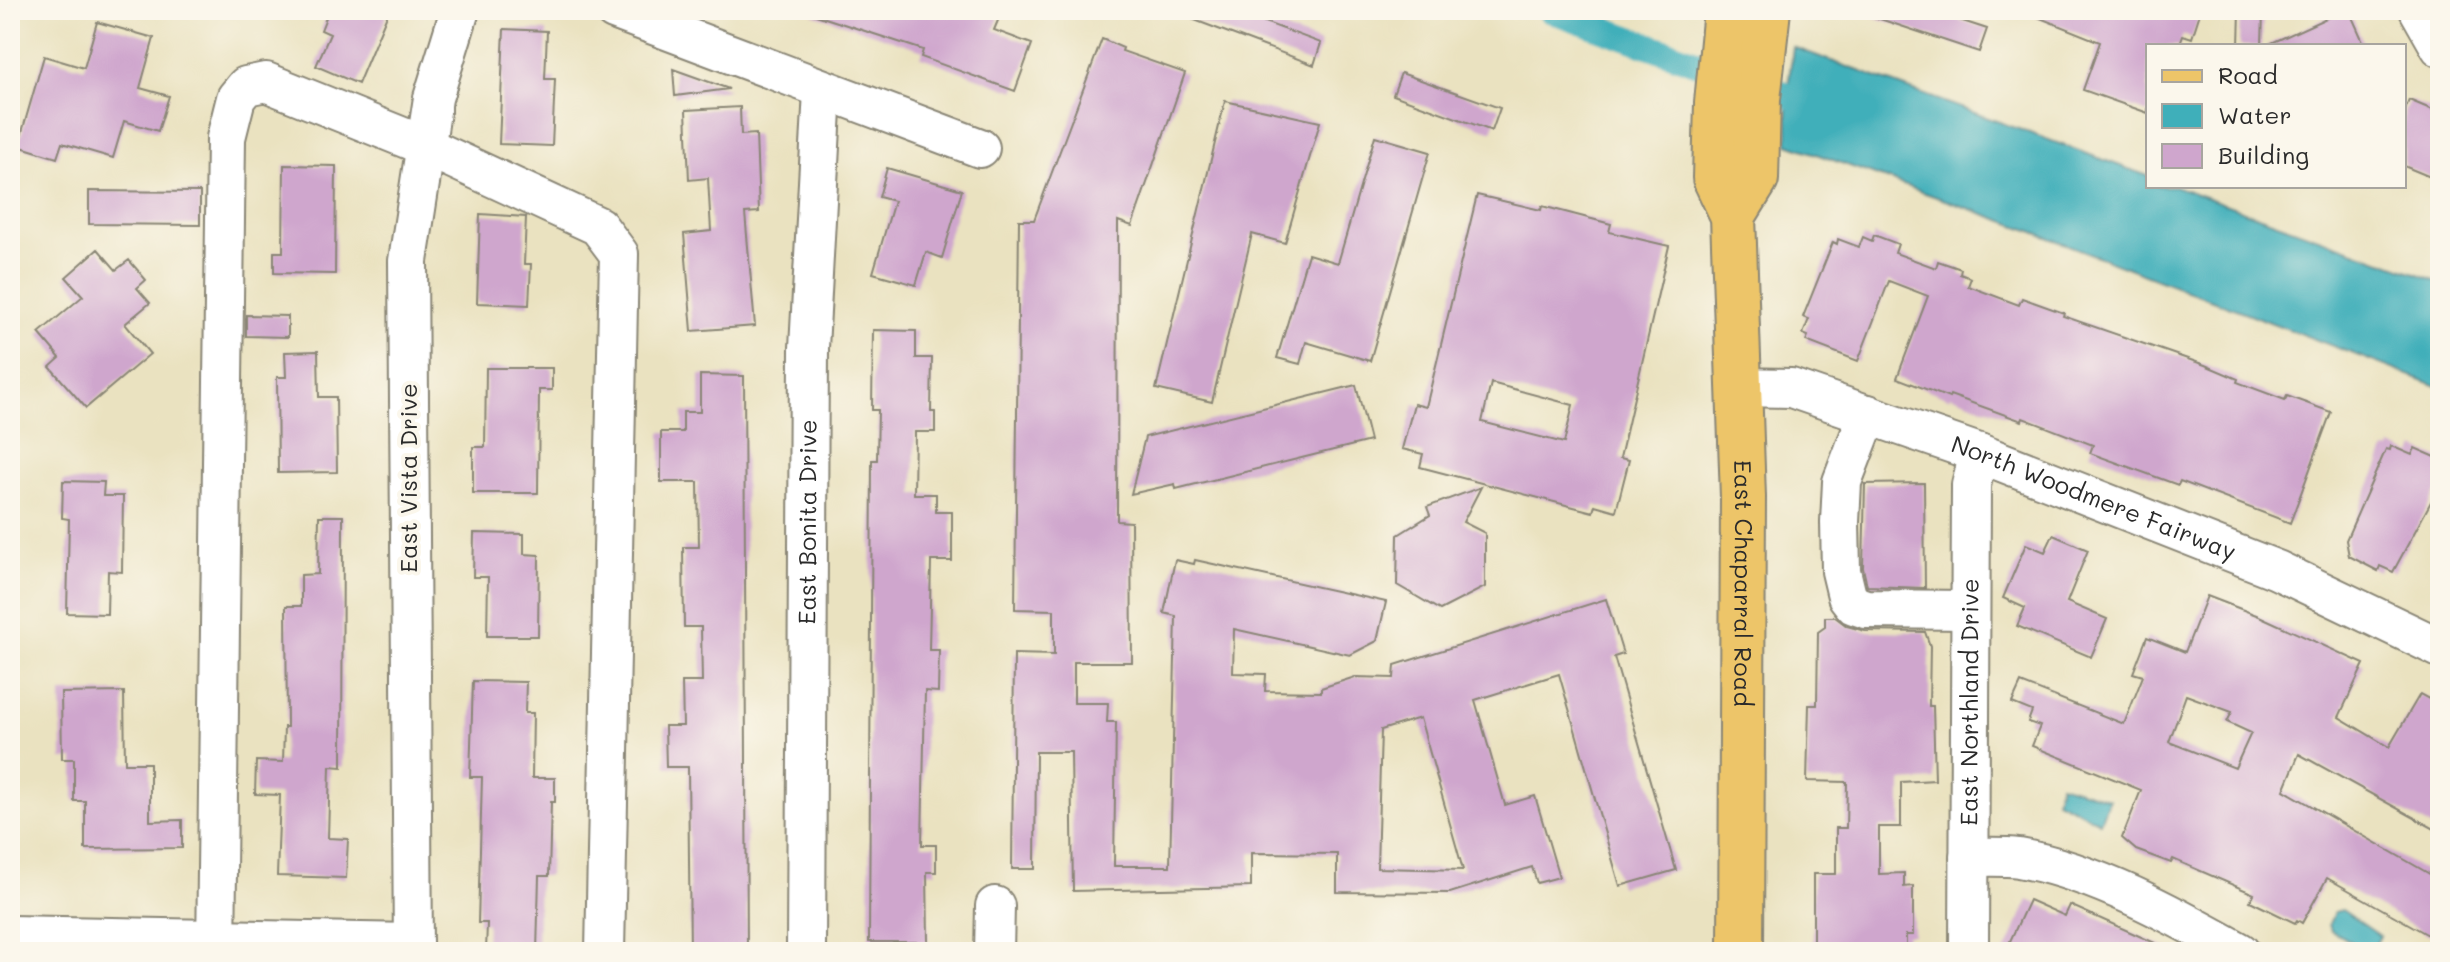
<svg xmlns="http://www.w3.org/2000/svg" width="2450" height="962" font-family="Mali,sans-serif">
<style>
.water{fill:#3fafba;stroke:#356d72;stroke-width:2}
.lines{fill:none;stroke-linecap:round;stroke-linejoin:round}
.canal{stroke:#3fafba;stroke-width:26}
.building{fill:#cfa6cd;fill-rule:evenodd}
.minor-casing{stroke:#8a8676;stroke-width:42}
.major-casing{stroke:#8a8676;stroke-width:48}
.minor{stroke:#fff;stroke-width:38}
.major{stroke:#edc569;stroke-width:44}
.labels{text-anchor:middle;stroke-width:8;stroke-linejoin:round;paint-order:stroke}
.street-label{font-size:24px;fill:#2b2b2b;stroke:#fbf7ec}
</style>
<rect width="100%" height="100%" fill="#fbf7ec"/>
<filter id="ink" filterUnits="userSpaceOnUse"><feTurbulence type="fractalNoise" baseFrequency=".0125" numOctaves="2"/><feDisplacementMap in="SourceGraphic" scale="16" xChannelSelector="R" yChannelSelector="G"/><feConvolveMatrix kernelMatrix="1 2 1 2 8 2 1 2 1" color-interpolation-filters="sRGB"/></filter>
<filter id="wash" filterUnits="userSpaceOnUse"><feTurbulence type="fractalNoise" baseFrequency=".006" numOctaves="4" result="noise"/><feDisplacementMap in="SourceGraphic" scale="32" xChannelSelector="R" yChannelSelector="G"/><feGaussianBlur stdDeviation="1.8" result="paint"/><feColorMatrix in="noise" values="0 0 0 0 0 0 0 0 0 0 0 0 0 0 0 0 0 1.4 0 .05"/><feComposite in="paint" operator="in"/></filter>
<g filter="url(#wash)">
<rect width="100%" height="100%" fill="#eae2c0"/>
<path class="water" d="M1793,47L2148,176V186H2175L2440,282V387L2029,230L1788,144L1787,95Z
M2060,784L2109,799L2100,822L2056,800Z
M2342,910L2380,936L2371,952L2331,931L2329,924L2334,912Z"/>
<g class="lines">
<path class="canal" d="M1550,10L1818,106"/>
</g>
<g id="blocks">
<path class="building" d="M329,10H389L358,84L316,66L330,34L321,30Z
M814,10H948L967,17L970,10H976L999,18L994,30L1032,44L1015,91L921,57L923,50L813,14Z
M1168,10H1232L1321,43L1314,65Z
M1866,10H1929L1987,29L1979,52L1865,14Z
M2020,10H2201L2192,38L2183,35L2179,46H2148V113L2083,90L2100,42Z
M2240,10H2263L2262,46H2239Z
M2344,10H2349L2365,46H2265Z
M97,22L154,38L140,88L169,96L158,131L124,121L113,158L62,143L57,158L18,146L44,56L84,68Z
M504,29L547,31L545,79H555L552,146L499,144Z
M1102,39L1123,48L1122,51L1185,73L1132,226L1118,221L1117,521L1131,522L1132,662H1074V703H1108L1107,722H1116L1114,866H1170L1176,616L1164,613L1175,560L1194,564L1195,560L1386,602L1377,641L1350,655L1234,629L1233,673L1266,674L1265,691L1321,692V688L1355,677L1394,678L1395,665L1606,599L1623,654L1614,657L1676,870L1620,886L1559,674L1475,700L1505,805L1535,796L1559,877L1537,883L1532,867L1450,893L1337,892V854L1251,853V887L1073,891L1071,752H1036L1035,869H1012L1014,654L1054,655V610L1015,609L1019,220H1034ZM1420,718L1463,870L1377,868L1381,730Z
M673,69L729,89L675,96Z
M1401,73L1500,108L1492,131L1393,95Z
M2409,100L2440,113V181L2404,166V113Z
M1225,101L1320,122L1285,243L1252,234L1212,402L1156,389Z
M740,107L741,135L756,134L759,212L745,213L755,326L692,331L684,234L711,231L708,178L689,180L686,110Z
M1375,136L1430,152L1370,361L1306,342L1300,364L1277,358L1308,254L1338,263Z
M284,165L336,166L335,274L274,273V252H283Z
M887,168L962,190L942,258L926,252L916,285L873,273L894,201L879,197Z
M89,191L200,192V225L89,224Z
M1477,195L1541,210L1542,206L1611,224L1609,232L1669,246L1620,458L1629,460L1616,511L1595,505L1593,512L1420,467L1423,454L1402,449L1414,404L1426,407ZM1491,383L1573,405L1564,443L1482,422Z
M480,214L526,217L524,264H531L529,305L477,303Z
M1874,235L1898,244L1895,253L1936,268L1938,261L1961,269L1960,274L1971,278L1968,286L2019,305L2022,298L2064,313L2063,316L2205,365L2238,379L2237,382L2285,400L2287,396L2331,412L2290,523L2180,481L2178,485L2090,453L2093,445L2023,418L2022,421L1950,395L1949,398L1897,378L1928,296L1889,281L1858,361L1806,341L1808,336L1803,334L1809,319L1803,317L1833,242L1837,244L1838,239L1859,247L1863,237L1872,241Z
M98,249L116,270L129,260L146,280L137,288L150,303L125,324L150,354L86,408L50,367L60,358L39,333L83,296L66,277Z
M246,315L288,316V337L246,336Z
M873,330L916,331V358H932L931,412H935V432H915L914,494H936V512H952V561H931L929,650H939L938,692L925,691L922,845H936V872H927L928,942H869L872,460H877L878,410H872Z
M318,351L319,397H336L337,472L278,473L277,377H286L285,352Z
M486,368H552V390H539L538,493H473V447H485Z
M700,375L744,376L747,952H690L688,767H666L665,726H683L682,682H702L701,627H684L683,547H699L698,482H661V432H683V412H700Z
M1356,385L1370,441L1176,489L1175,484L1131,494L1145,437Z
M2391,446L2412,455L2415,448L2440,459V485L2393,572L2380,566L2378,571L2349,556L2346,540L2386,449L2390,450Z
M63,481L104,482L103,496H123L122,572L108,571L107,614L67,613L69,519L62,518Z
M1924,483L1925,588L1867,586L1863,568L1865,484Z
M1481,487L1463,522L1485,533V587L1440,610L1397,585L1398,535L1430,515L1427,507Z
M319,516H343L342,767L330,766L328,838L348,839L346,878L277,876L280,795L255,794L256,761L283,762L284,727H287L286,606H301V575L318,574Z
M474,533L524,534V554L539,555L538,636H487L488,577H473Z
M2053,535L2088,550L2067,602L2107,619L2091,657L2017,626L2025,608L2003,598L2026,544L2045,552Z
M2207,596L2259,616L2364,664L2339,717L2389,747L2420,694L2440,705V832L2299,754L2284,790L2440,880V918L2430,936L2327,878L2302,923L2297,920L2295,923L2250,901L2254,894L2173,859L2171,863L2136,850L2122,838L2141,790L2032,746L2040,726L2028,722L2032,711L2012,703L2021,683L2124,724L2143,676L2133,673L2147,637L2185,652ZM2186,695L2232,712L2227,722L2251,733L2235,768L2169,742Z
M1825,617H1835L1847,626L1865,631L1925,632L1930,646L1929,706H1933L1935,780L1901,782V827H1879V874L1904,873V887L1913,886V935H1906V951L1813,952V874H1836V828H1846L1847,782L1807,781L1809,705H1817L1818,632L1825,627Z
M473,681L526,682L525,713H533L532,778H555V802H551L549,876H539L537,952H486L487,923H478L482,777H470Z
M124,692L125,763H150V821L182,820V848L85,849V801H74V759H62L61,693Z
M2029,900L2065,916L2070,905L2175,952H2005Z"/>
</g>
</g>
<g filter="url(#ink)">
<use href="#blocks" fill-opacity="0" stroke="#8a8676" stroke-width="2"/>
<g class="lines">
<defs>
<g id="minor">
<path d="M614,10L980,148"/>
<path d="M2419,10L2440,47"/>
<path id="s1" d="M1737,387L1791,388L1979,453L2277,570L2440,648"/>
<path d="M1868,414L1842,482L1840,522L1841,571L1847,596L1854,605L1866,609L1970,610"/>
<path d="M1969,857C1985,857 2003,856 2019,858C2094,871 2174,915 2240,952"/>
<path d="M10,935L413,943"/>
<path d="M216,952L226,138L236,98L246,86L266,82L425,146L598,226L619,254L605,952"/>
<path d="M413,952L408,261L433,98L460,10"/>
<path id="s2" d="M806,952L809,348L823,91"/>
<path d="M994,952L995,906"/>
<path id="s3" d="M1969,952L1971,485L1979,453"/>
</g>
<g id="major">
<path id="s4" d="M1726,10L1717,103L1715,178L1733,216L1743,497L1741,952"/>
<path d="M1733,216L1756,179L1758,99L1768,10"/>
</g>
</defs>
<use href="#minor" class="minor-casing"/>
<use href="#major" class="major-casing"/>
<use href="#minor" class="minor"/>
<use href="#major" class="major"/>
</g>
</g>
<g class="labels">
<g class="street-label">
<text transform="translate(409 478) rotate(-90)" y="8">East Vista Drive</text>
<text dy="8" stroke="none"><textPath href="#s1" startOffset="376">North Woodmere Fairway</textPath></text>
<text dy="8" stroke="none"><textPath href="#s2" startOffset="430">East Bonita Drive</textPath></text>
<text dy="8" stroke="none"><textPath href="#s4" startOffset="578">East Chaparral Road</textPath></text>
<text dy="8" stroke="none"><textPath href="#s3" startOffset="250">East Northland Drive</textPath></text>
</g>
</g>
<rect width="2450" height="962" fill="none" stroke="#fbf7ec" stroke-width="40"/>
<rect x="2146" y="44" width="260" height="144" fill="#fbf7ec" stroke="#a8a59f" stroke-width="2"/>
<rect x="2162" y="70" width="40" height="12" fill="#edc569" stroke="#a8a59f" stroke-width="2"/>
<text x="2218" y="84" font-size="24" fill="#2b2b2b">Road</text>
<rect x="2162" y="104" width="40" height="24" fill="#3fafba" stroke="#a8a59f" stroke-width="2"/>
<text x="2218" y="124" font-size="24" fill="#2b2b2b">Water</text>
<rect x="2162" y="144" width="40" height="24" fill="#cfa6cd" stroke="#a8a59f" stroke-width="2"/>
<text x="2218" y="164" font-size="24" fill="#2b2b2b">Building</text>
</svg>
